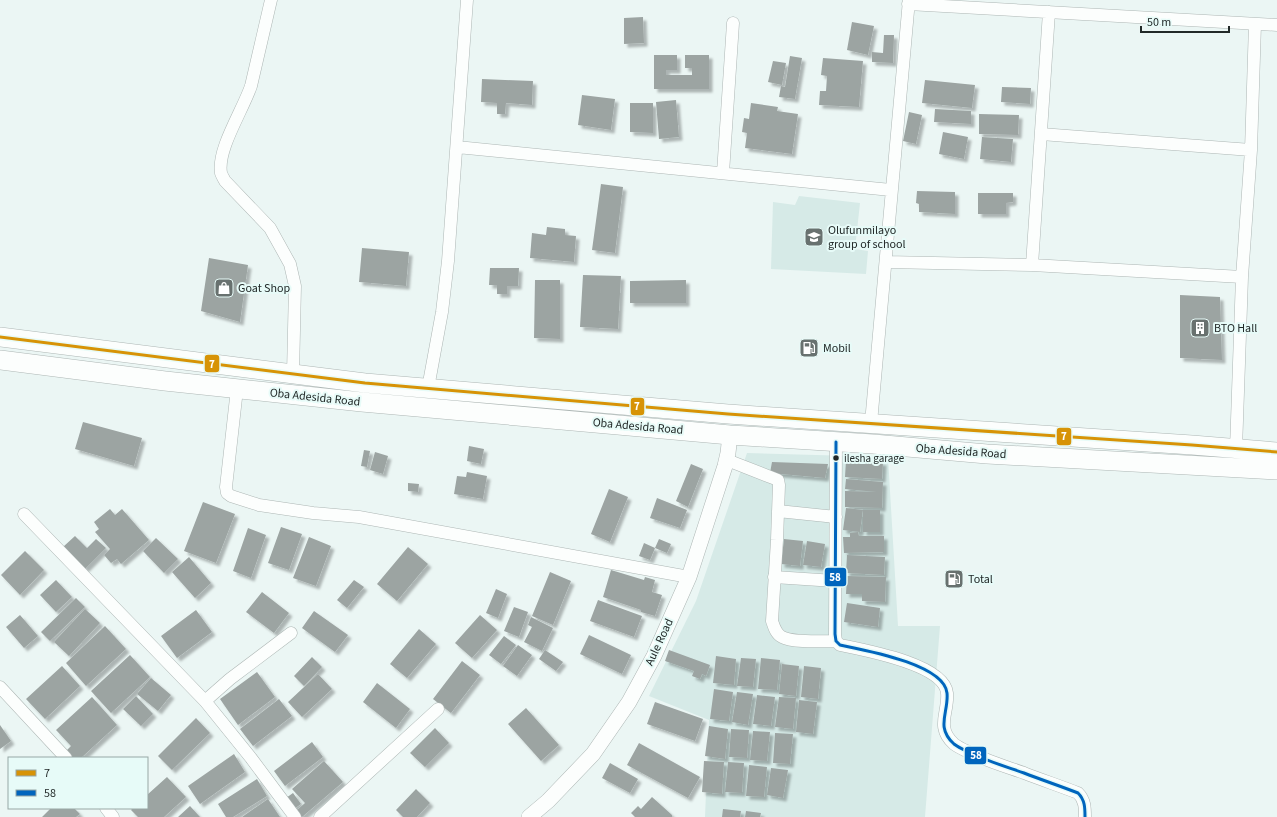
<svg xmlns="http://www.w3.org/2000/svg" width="1277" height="817" font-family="'Source Sans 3',sans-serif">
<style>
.built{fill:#d6eae7}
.building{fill:#9ca4a2;filter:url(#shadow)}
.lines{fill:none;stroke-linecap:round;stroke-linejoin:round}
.minor-casing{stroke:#adb6b4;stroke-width:13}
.tertiary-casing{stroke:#adb6b4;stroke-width:16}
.primary-casing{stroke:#adb6b4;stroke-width:20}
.minor{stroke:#fcfefd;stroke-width:12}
.tertiary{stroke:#fcfefd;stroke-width:15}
.primary{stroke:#fcfefd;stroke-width:19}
.bus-1-casing{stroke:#e7fbf8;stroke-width:6}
.bus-2-casing{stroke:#e7fbf8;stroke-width:6}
.bus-1{stroke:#d79306;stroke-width:3}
.bus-2{stroke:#0065bd;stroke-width:3}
.bus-dot{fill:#222928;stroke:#e7fbf8;stroke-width:1.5}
.labels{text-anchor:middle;stroke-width:4;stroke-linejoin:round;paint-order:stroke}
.bus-label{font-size:11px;fill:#222928;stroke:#e7fbf8;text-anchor:start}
.poi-label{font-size:12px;fill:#222928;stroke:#e7fbf8;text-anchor:start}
.street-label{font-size:12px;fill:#222928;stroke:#e7fbf8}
.line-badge{stroke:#e7fbf8;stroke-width:1.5}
.badge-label{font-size:11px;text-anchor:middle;font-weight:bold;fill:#fff}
</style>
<defs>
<filter id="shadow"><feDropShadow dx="3.5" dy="3.5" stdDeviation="1" flood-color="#0004"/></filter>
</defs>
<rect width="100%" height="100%" fill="#ebf6f4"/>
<path class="built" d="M799,196L860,203L855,249L868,251L866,274L771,269L773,202L795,205Z
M747,453L888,457L898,626H940L925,817H705L709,720L649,696L696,601Z"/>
<path class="building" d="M643,17L644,43L624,44V18Z
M852,22L874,26L868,55L847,50Z
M884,35H894L893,63L872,62V52L883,53Z
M654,55H677V70H666V75H692V68H685V55H709V89H654Z
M790,56L802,58L795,99L779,97L781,86L785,87Z
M823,58L863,61L859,107L819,105L820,91H826L827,76L821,75Z
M773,61L786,63L782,85L768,82Z
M482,79L533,81L532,105L506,103L505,114H497V103L481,102Z
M925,80L975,85L972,108L922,103Z
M1002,87L1031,88L1030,104L1001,102Z
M582,95L615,99L611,130L578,125Z
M676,100L679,137L659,139L656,102Z
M630,103H653V133L630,132Z
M751,103L778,107L777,111L798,114L792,154L745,148L747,133L742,132L744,118L749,119Z
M935,109L971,111V124L934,122Z
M909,112L922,115L916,144L903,141Z
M979,114L1019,115L1018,135L979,134Z
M943,132L968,137L964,159L939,154Z
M982,137L1013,139L1011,162L980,159Z
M601,184L623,187L615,253L592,250Z
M917,191L955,192V214L919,212V204L916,203Z
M978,193H1013V202L1006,203V214H978Z
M547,227L565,229V235L576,236L574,262L530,258L532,233L546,235Z
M362,248L409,252L406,286L359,282Z
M209,258L248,265L240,322L201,311Z
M490,268H519L518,286H507V294H497V285H489Z
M583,275L621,276L618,329L580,327Z
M535,280H560V339L534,338Z
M686,280V303H630V281Z
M1180,295L1220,297L1222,360L1180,358Z
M83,422L142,438L134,466L75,449Z
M469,446L484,449L481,464L467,461Z
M364,450L370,451L367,467L361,466Z
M375,452L388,456L383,474L370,470Z
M846,460L883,462L882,479L845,477Z
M772,462L828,464L825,478L770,473Z
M691,464L703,469L688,507L676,501Z
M467,472L487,476L483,499L454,494L457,476L466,477Z
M846,479L883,482L882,508L845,507V491L877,492L845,489Z
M408,483L419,484L418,492L408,491Z
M609,489L628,497L610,542L591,534Z
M657,498L687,510L680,528L650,518Z
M203,502L235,514L216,563L184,551Z
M846,508L863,510L860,532L843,530Z
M110,509L115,515L122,509L149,540L121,564L117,559L111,563L104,555L110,549L95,532L99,529L94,522Z
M863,510H880V532H863Z
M281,527L302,534L289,570L268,563Z
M248,528L266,535L251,578L233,571Z
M858,532L859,536H884V552L844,553L843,537H850V533Z
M75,536L87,548L96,539L106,548L85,569L63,547Z
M309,537L331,546L316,586L293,578Z
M156,538L178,559L164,573L143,551Z
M659,539L671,544L667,553L655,548Z
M784,539L803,541L800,566L781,564Z
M807,541L825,544L821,567L803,565Z
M644,543L655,548L650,560L639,556Z
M408,547L428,564L397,601L377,584Z
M25,551L44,570L20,595L1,575Z
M847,555L885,557L884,575L846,573Z
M189,557L211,583L195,598L172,572Z
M611,570L644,580L645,577L655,580L652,592L662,595L655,616L641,612V610L603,597Z
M550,572L571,581L553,625L532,616Z
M847,576L886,577L885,602L862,601V594H846Z
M56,580L72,597L56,612L40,595Z
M354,580L364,587L347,608L337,600Z
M496,589L507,594L498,618L486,613Z
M262,592L289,613L274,633L246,612Z
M76,598L85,607L50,641L41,632Z
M598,600L642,616L634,637L590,621Z
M847,603L880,608L878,627L844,622Z
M514,607L528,612L519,637L504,631Z
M85,609L100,623L69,656L54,642Z
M196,610L212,632L177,658L161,636Z
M314,611L348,635L335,652L302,628Z
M20,615L38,636L24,648L6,627Z
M480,615L497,630L472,658L455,643Z
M531,617L553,628L542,651L524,642L532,627L528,625Z
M105,626L126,649L86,686L66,663Z
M419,629L436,644L407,678L390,664Z
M589,635L631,655L622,674L580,654Z
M504,636L516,645L501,664L489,655Z
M518,645L532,655L517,676L503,666Z
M545,650L563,662L556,671L539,659Z
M669,650L710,665L706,676L702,674L700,679L692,676L694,671L665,661Z
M130,655L150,677L111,713L91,691Z
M716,656L736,659L734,685L713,683Z
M312,657L322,667L304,686L294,676Z
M741,658L756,659L753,687L737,686Z
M761,658L780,660L777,690L758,689Z
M462,661L480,675L451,713L433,699Z
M782,664L799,666L796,696L779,694Z
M62,666L80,686L45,719L26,699Z
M804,666L821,668L818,699L801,697Z
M257,672L275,697L238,725L220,699Z
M318,674L332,689L302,717L288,702Z
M151,678L171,695L158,711L137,694Z
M377,683L410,709L396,728L363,702Z
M714,689L733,692L729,721L710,719Z
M737,692L753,694L748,725L732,722Z
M757,695L775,697L771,726L753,724Z
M136,696L153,714L141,726L123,709Z
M92,697L117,725L81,758H72L66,751L71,746L56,730Z
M779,697L796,698L793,729L775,727Z
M279,699L292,716L253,746L240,729Z
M799,700L817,702L813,734L796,732Z
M655,702L703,719L695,741L647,724Z
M526,708L559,745L541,761L508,724Z
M196,718L210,733L172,770L158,756Z
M0,725L11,741L0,749Z
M709,726L728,729L725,759L705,756Z
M435,728L449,743L425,767L410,753Z
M731,729L749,730L747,758L729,757Z
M753,731L770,732L767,761L750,760Z
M775,733L793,734L790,764L773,763Z
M312,742L323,757L285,786L274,771Z
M639,743L700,777L688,798L627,765Z
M234,754L245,772L200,804L188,786Z
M324,761L343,782L302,817L296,811L305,803L292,789Z
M704,761L724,762L722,794L702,792Z
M728,762L744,763L742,793L725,792Z
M610,763L638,779L630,793L602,778Z
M749,765L767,767L764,797L746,796Z
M771,768L788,770L783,798L767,795Z
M167,777L186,797L164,817H138L131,810L133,808H147V795Z
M257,779L267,796L233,817H226L218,804Z
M416,789L430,803L417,817H403L396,810Z
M293,793L301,804L294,809L286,798Z
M652,797L672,815V817H635L631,813L638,806L641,809Z
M268,799L280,817H242Z
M190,806L200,817H178Z
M51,808H74L80,814L76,817H42Z
M723,809L741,811L740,817H722Z
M746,811L761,813L760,817H745Z"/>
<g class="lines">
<defs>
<path id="minor" d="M271,0L251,86C243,110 217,149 221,173C222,176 224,179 225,181L270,228L290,264L295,286L293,374
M908,4L1277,25
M1041,134L1251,150
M457,147L891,190
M723,173L733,23
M886,262L1032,265L1242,277
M1032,265L1049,12
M428,388L442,312L448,261L467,0
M237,389L226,487L227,493L231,496L259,505L313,513L359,517L689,577
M871,423L909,0
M836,442L835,634L836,641L840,645C864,650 944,664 947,693C949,712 935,727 954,744C959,748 967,751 973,754C990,762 1007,767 1024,773C1042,780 1060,786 1078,793C1085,800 1085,808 1085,817
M1236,449L1242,277L1251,150L1255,24
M727,460L773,478L778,480L779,485L777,540L772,621C774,627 776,634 782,637C793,643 823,641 836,641
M778,511L836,517
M24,514L205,701L251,758L295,817
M774,577L835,581
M0,687L66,758
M205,701L230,679L291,633
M106,808L113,817
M320,817L438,709"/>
<path id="tertiary" d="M529,817L548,801L593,754L629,702L654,656L689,577L725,466L728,453L730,435"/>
<path id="primary" d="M0,337L365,383L728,414L1192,445L1277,452
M0,360L165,381L362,402L730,435L873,444L987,454L1277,470"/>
</defs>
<use href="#minor" class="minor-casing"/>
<use href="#tertiary" class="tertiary-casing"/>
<use href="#primary" class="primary-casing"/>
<use href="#minor" class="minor"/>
<use href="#tertiary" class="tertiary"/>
<use href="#primary" class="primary"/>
<defs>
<path id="bus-1" d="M0,337L365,383L728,414L1192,445L1277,452"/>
<path id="bus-2" d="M836,442L835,634L836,641L840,645C864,650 944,664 947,693C949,712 935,727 954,744C959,748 967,751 973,754C990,762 1007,767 1024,773C1042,780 1060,786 1078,793C1085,800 1085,808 1085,817"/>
</defs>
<use href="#bus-1" class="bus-1-casing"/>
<use href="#bus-2" class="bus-2-casing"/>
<use href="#bus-1" class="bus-1"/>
<use href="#bus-2" class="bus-2"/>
</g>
<defs>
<symbol id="school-square" viewBox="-11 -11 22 22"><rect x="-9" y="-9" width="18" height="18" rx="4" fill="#68716f" stroke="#e7fbf8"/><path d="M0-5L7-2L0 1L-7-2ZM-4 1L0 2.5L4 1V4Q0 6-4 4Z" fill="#fff"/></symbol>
<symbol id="shop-square" viewBox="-11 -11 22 22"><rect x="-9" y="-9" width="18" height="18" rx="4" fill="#68716f" stroke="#e7fbf8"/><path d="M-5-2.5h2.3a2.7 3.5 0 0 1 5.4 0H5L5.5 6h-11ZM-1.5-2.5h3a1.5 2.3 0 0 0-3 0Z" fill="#fff"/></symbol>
<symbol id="building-square" viewBox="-11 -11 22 22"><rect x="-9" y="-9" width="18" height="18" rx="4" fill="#68716f" stroke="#e7fbf8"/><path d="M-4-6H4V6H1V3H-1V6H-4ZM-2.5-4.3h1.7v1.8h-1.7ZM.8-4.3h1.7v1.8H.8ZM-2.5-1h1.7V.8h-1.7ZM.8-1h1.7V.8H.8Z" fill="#fff"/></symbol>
<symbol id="fuel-square" viewBox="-11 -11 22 22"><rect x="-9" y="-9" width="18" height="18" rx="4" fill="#68716f" stroke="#e7fbf8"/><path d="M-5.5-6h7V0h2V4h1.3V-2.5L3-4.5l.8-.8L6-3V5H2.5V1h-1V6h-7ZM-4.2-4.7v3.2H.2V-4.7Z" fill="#fff"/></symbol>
</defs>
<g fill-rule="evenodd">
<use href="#school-square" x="803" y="226" width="22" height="22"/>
<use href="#shop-square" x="213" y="277" width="22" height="22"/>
<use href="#building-square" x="1189" y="317" width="22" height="22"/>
<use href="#fuel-square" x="798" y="337" width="22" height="22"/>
<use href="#fuel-square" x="943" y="568" width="22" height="22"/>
</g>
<circle class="bus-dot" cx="836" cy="458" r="3.5"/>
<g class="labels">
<g class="bus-label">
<text x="844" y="462">ilesha garage</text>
</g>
<g class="poi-label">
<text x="828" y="234">Olufunmilayo<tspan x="828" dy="14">group of school</tspan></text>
<text x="238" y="292">Goat Shop</text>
<text x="1214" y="332">BTO Hall</text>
<text x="823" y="352">Mobil</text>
<text x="968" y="583">Total</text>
</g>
<g class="street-label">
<text transform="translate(315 397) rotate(6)" y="4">Oba Adesida Road</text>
<text transform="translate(638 426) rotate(5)" y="4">Oba Adesida Road</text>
<text transform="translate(961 451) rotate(4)" y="4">Oba Adesida Road</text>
<text transform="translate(659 642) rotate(-65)" y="4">Aule Road</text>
</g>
</g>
<g class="line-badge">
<rect x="204" y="354" width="16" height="19" rx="4" fill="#d79306"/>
<rect x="630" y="397" width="15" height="19" rx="4" fill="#d79306"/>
<rect x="1056" y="427" width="16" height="19" rx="4" fill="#d79306"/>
<rect x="824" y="567" width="23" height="20" rx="4" fill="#0065bd"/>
<rect x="964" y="746" width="23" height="19" rx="4" fill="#0065bd"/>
</g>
<g class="badge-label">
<text x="212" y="368">7</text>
<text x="637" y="410">7</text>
<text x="1064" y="440">7</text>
<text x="835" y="581">58</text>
<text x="976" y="759">58</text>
</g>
<rect x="8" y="757" width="140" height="52" fill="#e7fbf8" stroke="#98a7a5"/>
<rect x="16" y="770" width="20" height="6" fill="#d79306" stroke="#98a7a5"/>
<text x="44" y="777" font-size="12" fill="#222928">7</text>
<rect x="16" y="790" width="20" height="6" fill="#0065bd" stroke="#98a7a5"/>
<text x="44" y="797" font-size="12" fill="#222928">58</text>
<path d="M1141 26v6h88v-6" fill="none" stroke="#222928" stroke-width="2"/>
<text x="1147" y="26" font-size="12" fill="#222928" stroke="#e7fbf8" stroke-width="3" paint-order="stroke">50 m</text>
</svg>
